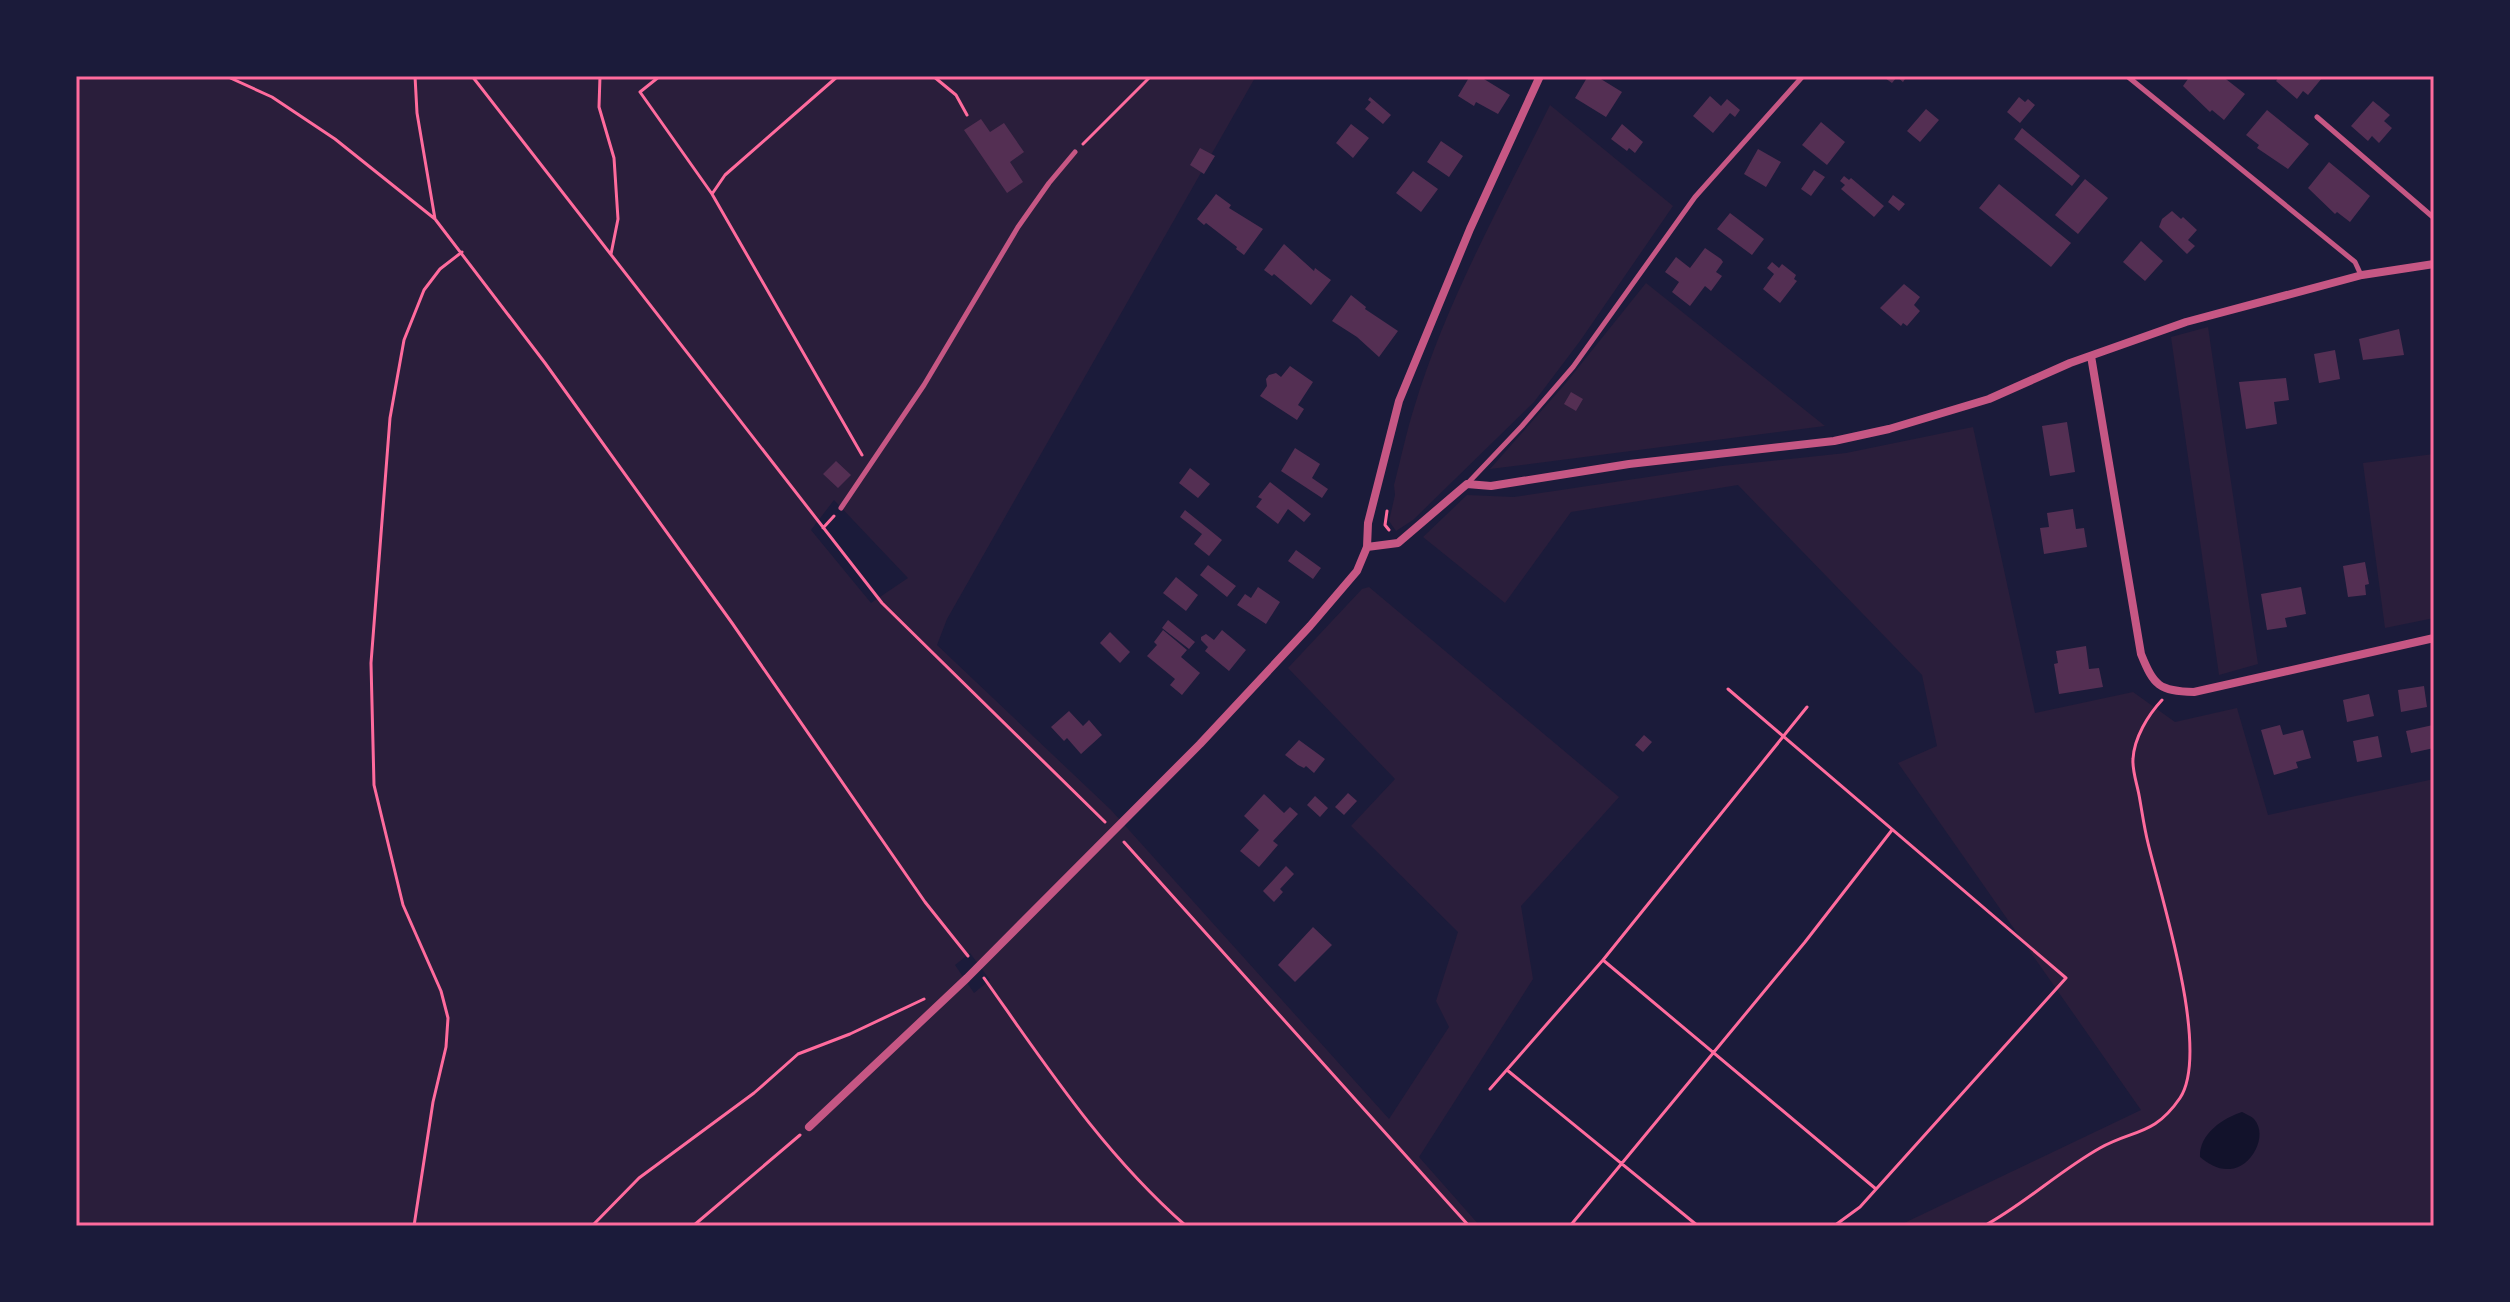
<svg xmlns="http://www.w3.org/2000/svg" width="2510" height="1302" font-family="Rubik,sans-serif">
<style>
.green{fill:#2a1e3b;fill-rule:evenodd}
.water{fill:#12122b}
.building{fill:#542f53}
.lines{fill:none;stroke-linecap:round;stroke-linejoin:round}
.path{stroke:#ff6b9d;stroke-width:3}
.service{stroke:#c65784;stroke-width:5}
.minor{stroke:#c65784;stroke-width:8}
.neatline{fill:none;stroke:#ff6b9d;stroke-width:3}
</style>
<rect width="100%" height="100%" fill="#1b1b3a"/>
<path class="green" d="M76,76H1256L947,619L937,645L1111,810L1389,1119L1449,1027L1436,1001L1458,932L1351,826L1395,779L1288,668L1362,589L1369,587L1619,797L1521,906L1533,979L1419,1157L1480,1226H76ZM834,500L908,578L871,603L811,530ZM970,953L990,980L974,993L955,965Z
M1550,105L1673,206L1580,341L1534,402L1413,520L1396,531L1389,521L1395,495L1394,485C1401,459 1406,433 1414,408C1445,304 1502,202 1550,105Z
M1646,283L1825,426L1490,469L1565,384Z
M2208,327L2258,664L2219,675L2171,337Z
M1973,427L2035,713L2133,692L2175,722L2237,708L2268,815L2434,779V1226H1898L2141,1110L1898,763L1937,746L1922,675L1738,485L1571,512L1505,603L1423,537L1467,495L1514,497L1722,466L1846,453Z
M2434,454V618L2385,628L2363,463Z"/>
<path class="water" d="M2242,1112C2244,1113 2253,1117 2254,1119C2269,1136 2251,1168 2230,1169C2218,1170 2209,1164 2200,1157C2199,1134 2223,1118 2242,1112Z"/>
<path class="building" d="M1470,76H1479L1510,95L1498,114L1476,102L1474,106L1458,96Z
M1588,76H1596L1622,92L1606,117L1575,98Z
M1882,76H1907L1903,82L1897,77L1892,83Z
M2190,76H2222L2245,94L2224,120L2212,110L2210,112L2183,86Z
M2280,76H2320L2322,78L2308,95L2303,91L2297,99L2276,81Z
M1710,96L1721,106L1727,99L1740,110L1735,117L1730,113L1713,133L1693,116Z
M1370,97L1391,115L1383,124L1365,109L1371,102L1368,100Z
M2019,97L2025,102L2028,99L2035,105L2020,123L2007,112Z
M2373,101L2390,115L2384,121L2392,128L2379,143L2372,136L2368,141L2351,126Z
M1926,109L1939,120L1920,142L1907,131Z
M2267,110L2309,144L2288,169L2257,148L2259,145L2246,135Z
M981,119L990,132L1004,123L1024,152L1010,162L1023,182L1007,193L964,130Z
M1821,122L1845,142L1827,165L1802,145Z
M1351,124L1369,138L1353,158L1336,143Z
M1622,124L1643,142L1635,153L1629,148L1627,151L1611,139Z
M2022,128L2080,176L2072,186L2014,139Z
M1441,141L1463,156L1449,177L1427,162Z
M1200,148L1215,156L1204,174L1190,165Z
M1758,149L1781,162L1766,187L1744,174Z
M2329,162L2370,196L2350,222L2337,212L2335,214L2308,188Z
M1814,170L1825,177L1811,196L1801,189Z
M1413,171L1438,189L1421,212L1396,193Z
M1844,176L1849,180L1851,178L1884,206L1874,217L1841,189L1845,185L1840,181Z
M2085,179L2108,198L2078,234L2055,215Z
M1999,184L2071,243L2051,267L1979,208Z
M1216,194L1231,205L1229,208L1263,229L1244,255L1236,249L1237,247L1206,223L1204,225L1197,219Z
M1893,195L1905,204L1899,211L1888,202Z
M2172,211L2181,219L2183,217L2197,230L2188,240L2195,246L2187,254L2159,227L2162,219Z
M1730,213L1764,239L1752,255L1717,229Z
M2141,241L2163,261L2145,281L2123,262Z
M1284,244L1314,271L1315,268L1331,280L1311,305L1274,274L1272,276L1264,270Z
M1705,248L1721,259L1723,262L1716,272L1722,276L1711,291L1705,286L1690,306L1672,292L1679,282L1665,272L1676,257L1690,268Z
M1772,262L1779,268L1782,264L1796,275L1794,279L1797,281L1780,303L1763,289L1774,274L1767,268Z
M1904,284L1920,297L1914,305L1920,311L1907,326L1903,323L1901,326L1880,308Z
M1351,295L1366,307L1365,309L1398,331L1379,357L1357,337L1332,321Z
M2399,329L2404,355L2363,360L2359,339Z
M2335,350L2340,379L2319,383L2314,354Z
M1290,366L1313,382L1298,405L1304,409L1297,420L1260,396L1267,386L1266,379L1269,375L1276,373L1281,377Z
M2286,378L2289,400L2274,402L2277,424L2246,429L2239,382Z
M1571,392L1583,399L1576,411L1564,404Z
M2067,422L2075,472L2050,476L2042,426Z
M1295,448L1320,464L1312,478L1328,489L1322,498L1281,471Z
M836,461L851,475L838,488L823,474Z
M1190,468L1210,484L1198,498L1179,483Z
M1270,482L1311,514L1304,522L1288,509L1278,524L1256,507L1262,499L1258,497Z
M2073,509L2076,529L2084,528L2087,547L2044,554L2040,528L2049,527L2047,513Z
M1185,510L1222,540L1209,556L1194,544L1202,534L1180,517Z
M1296,550L1321,568L1313,579L1288,561Z
M2365,562L2369,584L2365,585L2366,595L2348,597L2343,566Z
M1208,565L1236,586L1227,597L1200,575Z
M1176,577L1198,595L1186,611L1163,593Z
M1258,587L1280,602L1266,624L1237,605L1245,594L1251,598Z
M2301,587L2306,614L2285,618L2287,627L2267,630L2261,594Z
M1168,620L1195,642L1189,649L1162,628Z
M1163,630L1187,650L1181,657L1200,673L1182,695L1170,685L1175,679L1147,656L1157,645L1154,642Z
M1222,630L1246,650L1229,671L1205,651L1208,647L1201,640V637L1206,634L1214,640Z
M1110,632L1130,652L1120,663L1100,643Z
M2086,646L2089,669L2099,668L2103,687L2059,694L2054,664L2058,663L2056,651Z
M2424,686L2427,707L2401,712L2398,690Z
M2369,694L2374,716L2347,722L2343,700Z
M1069,711L1083,726L1089,720L1102,735L1081,754L1067,738L1064,741L1051,727Z
M2280,725L2283,735L2303,730L2311,758L2296,762L2298,768L2274,775L2261,730Z
M2433,725L2434,748L2411,753L2406,731Z
M1644,735L1652,742L1643,752L1635,745Z
M2378,736L2382,757L2357,762L2353,741Z
M1299,740L1325,759L1314,773L1306,766L1304,768L1298,765L1285,755Z
M1348,793L1357,801L1344,815L1335,807Z
M1264,794L1284,813L1290,807L1298,814L1273,841L1278,845L1259,867L1240,851L1259,830L1244,816Z
M1315,796L1328,808L1320,817L1307,805Z
M1286,866L1294,874L1280,889L1283,892L1274,902L1263,891Z
M1313,927L1332,945L1295,982L1278,965Z"/>
<g class="lines">
<path class="path" d="M226,76L272,97L335,139L435,219L545,363L732,623L925,902L968,956
M415,76L417,113L435,219
M472,76L882,603L1105,822
M600,76L599,107L614,158L618,219L611,254
M660,76L640,92L712,194L862,455
M933,76L956,95L967,115
M1083,144L1151,76
M712,194L725,175L838,76
M1387,511L1385,525L1389,530
M823,528L834,516
M1728,689L2066,978L1860,1207L1834,1226
M1124,842L1469,1226
M1603,960L1876,1189
M984,978C1047,1067 1103,1153 1186,1226
M1507,1070L1698,1226
M1490,1089L1603,960L1807,707
M414,1226L433,1102L446,1047L448,1018L441,991L403,905L374,785L371,663L390,418L404,340L424,290L440,269L462,252
M592,1226L639,1178L754,1093L798,1054L850,1034L924,999
M693,1226L800,1135
M1570,1226L1805,942L1892,830
M1984,1226C2025,1204 2059,1171 2100,1148C2134,1129 2154,1136 2180,1098C2211,1051 2161,897 2148,843C2144,827 2142,811 2139,795C2137,784 2132,770 2133,759C2134,738 2148,715 2162,700"/>
<path class="service" d="M2127,76L2355,262L2361,275
M2317,117L2434,218
M1467,484L1522,426L1573,367L1695,197L1803,76
M841,508L924,385L1018,227L1049,183L1075,152"/>
<path class="minor" d="M2091,356L2141,654C2154,686 2159,691 2194,692L2434,638
M1367,547L1398,543L1467,484L1491,486L1629,464L1834,441L1889,429L1989,399L2070,363L2186,322L2362,275L2434,264
M809,1127L967,978L1200,744L1310,626L1357,571L1367,547L1368,523L1399,401L1470,229L1540,76"/>
</g>
<rect width="2510" height="1302" fill="none" stroke="#1b1b3a" stroke-width="156"/>
<rect x="78" y="78" width="2354" height="1146" class="neatline"/>
</svg>
